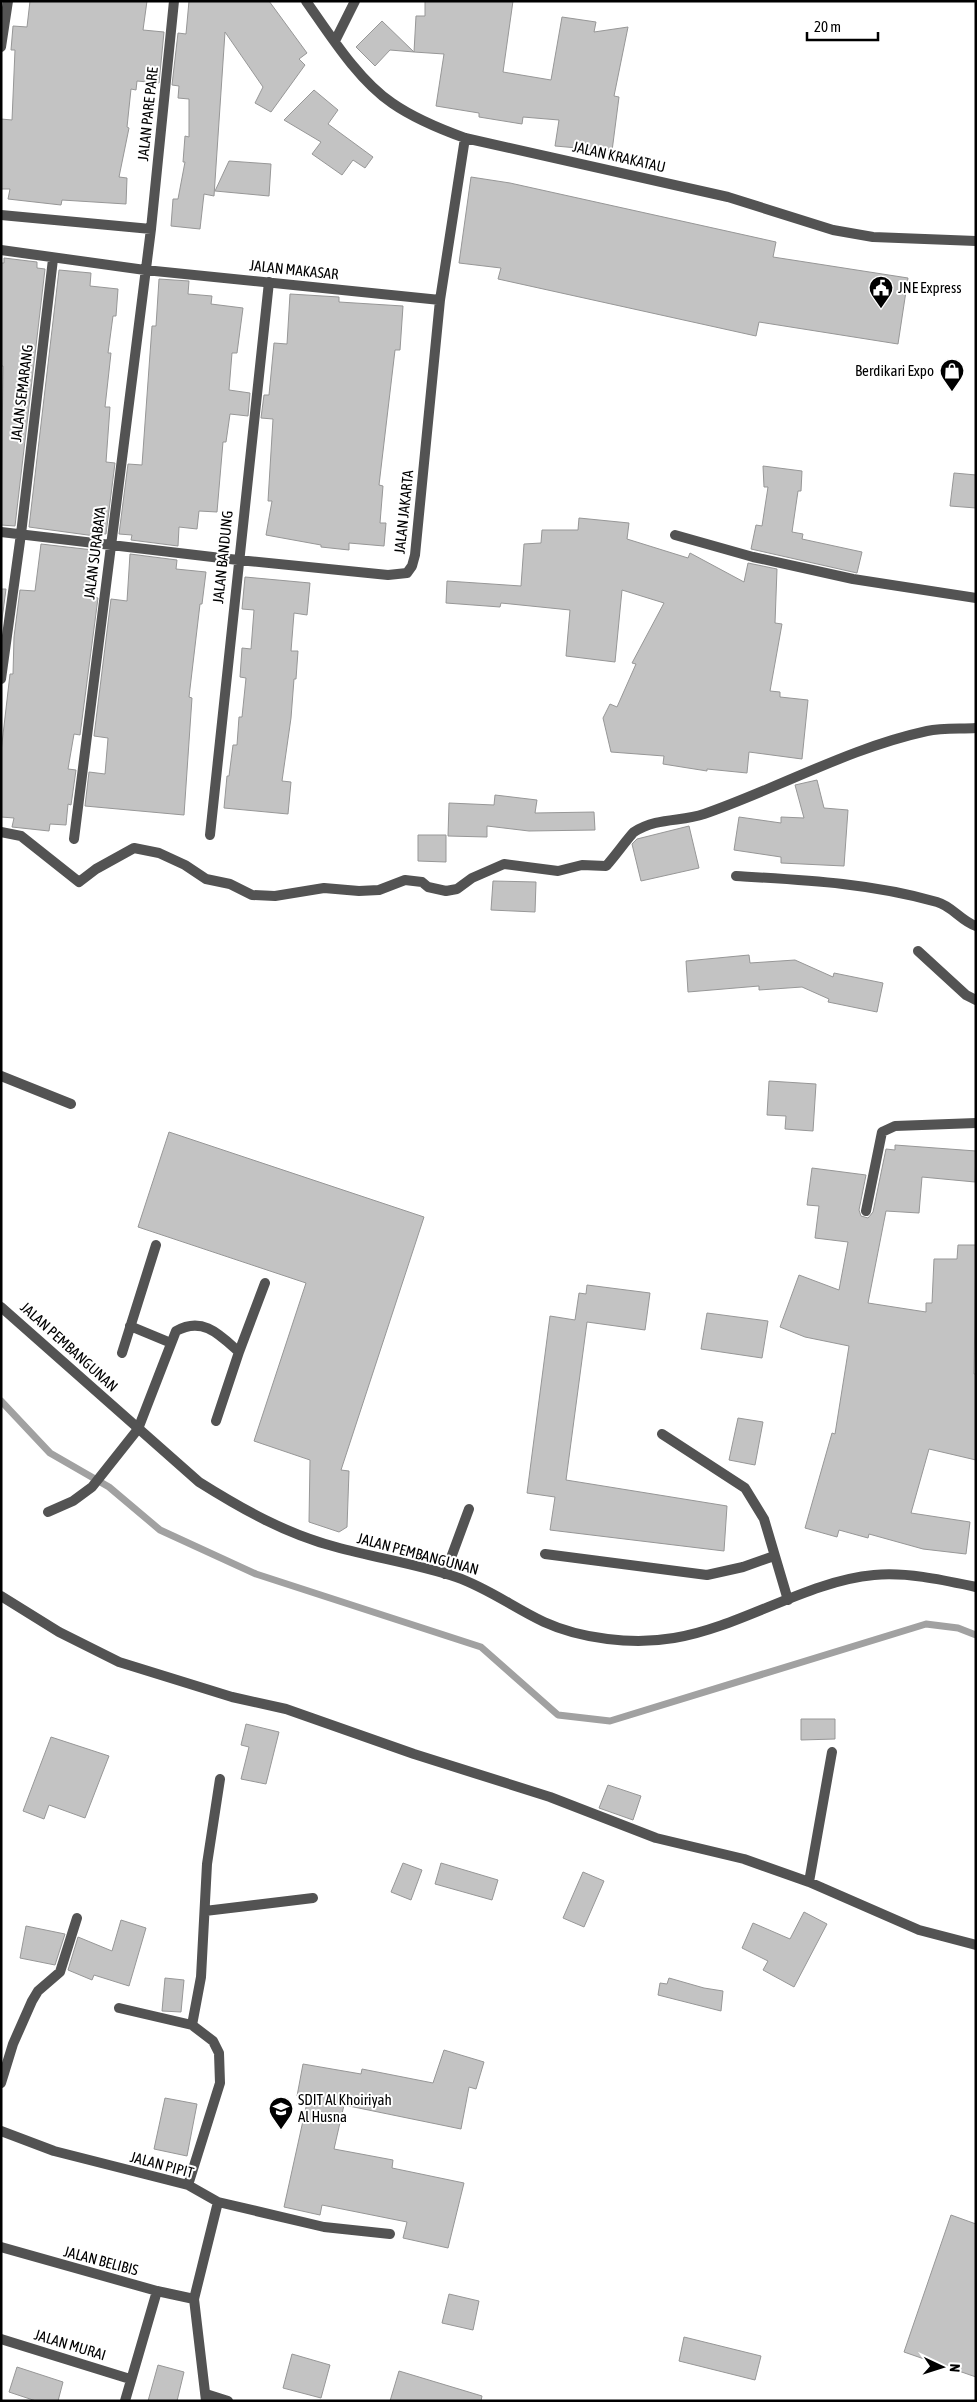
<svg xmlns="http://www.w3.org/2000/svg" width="977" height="2402" font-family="'Asap Condensed',sans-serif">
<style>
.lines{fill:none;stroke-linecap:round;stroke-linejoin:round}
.stream{stroke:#a1a1a1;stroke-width:7}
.building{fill:#c3c3c3;stroke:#979797}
.service{stroke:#535353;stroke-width:10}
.minor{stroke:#535353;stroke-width:10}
.tertiary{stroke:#535353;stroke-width:10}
.labels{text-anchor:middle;stroke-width:4;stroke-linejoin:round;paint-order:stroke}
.street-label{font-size:15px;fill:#000;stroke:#fff}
.poi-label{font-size:15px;fill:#000;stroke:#fff;text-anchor:start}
</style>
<rect width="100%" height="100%" fill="#fff"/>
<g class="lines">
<path class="stream" d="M1,1401L50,1453L109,1487L160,1530L256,1574L481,1647L558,1715L610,1721L926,1624L958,1628L976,1635"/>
</g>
<path class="building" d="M30,1H147L143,30L164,32L159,83L137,81L136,90L131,89L127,127L129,128L119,177L127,178L126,204L62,200L61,205L8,199L10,189H1V119L12,120L15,50H11L13,26L27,27Z
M189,1H269L307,53L299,59L305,65L271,112L255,103L263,87L225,32L214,196L204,194L200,229L171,226L173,199H178L185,162H183L185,136L189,137V99L178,98L179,86L172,85L178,33L186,34Z
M425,1H513L503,72L551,80L562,17L596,22L594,32L628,27L614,96L619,97L612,151L555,146L559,120L523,117L522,124L479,117V113L436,106L444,54L414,52L416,16H425Z
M382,21L414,52L390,50L375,66L356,47Z
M314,90L338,110L328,124L373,157L365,168L353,160L342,175L312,154L321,142L284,120Z
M229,161L271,164L269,196L215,191Z
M471,177L510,183L776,242L773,257L908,278L898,344L759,322L756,336L498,279L501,268L459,263Z
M4,258L37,262V268L45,269L15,526L1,525L3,366H1V263H4Z
M59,270L91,273L90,286L118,289L116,316H113L108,353H111L105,407H110L106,462L115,463L106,534L95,533V536L29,527Z
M159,279L189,281L188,294L212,296L211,304L243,308L237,353H232L229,390L250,393L248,416L230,414L226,442H223L217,512L199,511L197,529L179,527L178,546L131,540L132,535L119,534L128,464L142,465L152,326H156Z
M290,294L339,297V302L403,306L400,350H395L379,485L383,486L380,523H386L384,546L349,543V550L321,547V545L266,535L272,501H268L273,419L261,418L264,395H269L274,343L287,344Z
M763,466L802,471L801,491H798L792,532L803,534L802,539L862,552L857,573L751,549L756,525L762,526L768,487H764Z
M954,473L976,475V508L950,506Z
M579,518L629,523L627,539L688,558L690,553L744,582L748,563L777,569L775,623L782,624L770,691L780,692V697L808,700L802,759L749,752L747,773L707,769V771L663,764L664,756L611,752L603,718L610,704L617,707L636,664L632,663L664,603L622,590L615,662L566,656L570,610L501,603L500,607L446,603L447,581L521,586L524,544L541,543L542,530H578Z
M41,544L93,550L88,596L98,598L80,735L74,734L68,769L76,770L71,805L68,804L66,825L50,824L49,831L12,827L14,818L1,817V752L10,674H13L14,637L20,590L35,591Z
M130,554L177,560L176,569L206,572L202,604H200L189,697L192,698L184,815L85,806L89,772L105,774L108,738L94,736L111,599L127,601Z
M245,577L310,583L307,615L294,613L291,651H298L296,679H294L291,718L282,781L291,782L288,814L224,808L227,776H229L233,745H237L239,717H242L246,678L240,677L242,648L251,649L254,610L242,609Z
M1,589H6L1,627Z
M817,780L824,808L848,810L844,866L781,863V857L734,850L739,817L781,823V817L804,818L795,785Z
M495,795L537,800L535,813L594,812L595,830L529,831L487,826V837L448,836L449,803L494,805Z
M689,826L699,868L641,881L632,844L637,839Z
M418,835H446V862L418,861Z
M493,881L536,882L535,912L491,910Z
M749,955L750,963L795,960L833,977L834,973L883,983L877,1012L828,1002L829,999L802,987L759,990V986L688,992L686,961Z
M769,1081L816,1084L813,1131L785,1129L786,1116L767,1115Z
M169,1132L424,1217L341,1470L349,1471L347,1527L339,1532L309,1522L310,1460L254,1441L306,1283L138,1227Z
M895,1145L976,1151L975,1182L922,1177L919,1213L886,1211L868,1303L926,1312V1303H932L934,1259H957L958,1245H976L974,1374H976V1460L929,1449L911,1513L970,1522L966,1554L923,1549L869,1534L868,1538L839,1530L837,1537L805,1528L832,1433L835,1434L849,1346L805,1337L780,1327L799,1275L839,1290L848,1242L815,1238L819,1206L807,1205L812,1168L866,1175L859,1210L861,1216L868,1218L873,1212L886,1149L895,1150Z
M587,1285L650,1293L645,1330L587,1322L566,1480L727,1506L724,1551L550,1530L555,1497L527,1493L550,1316L575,1320L579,1293L586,1294Z
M707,1313L768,1321L762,1358L701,1349Z
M738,1418L763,1422L755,1465L729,1460Z
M801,1719H835V1739L801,1740Z
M246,1724L279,1732L266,1784L241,1779L249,1747L241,1745Z
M51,1737L109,1756L85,1818L49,1805L44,1819L23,1811Z
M608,1785L641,1796L633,1820L599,1808Z
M403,1863L422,1870L411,1900L391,1892Z
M441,1863L498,1880L492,1900L435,1884Z
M583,1872L604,1881L584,1927L563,1918Z
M804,1912L827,1924L794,1987L763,1970L768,1961L742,1948L753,1923L790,1939Z
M121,1920L146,1928L129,1986L94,1975L92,1980L68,1970L78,1937L112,1951Z
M26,1926L65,1934L55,1965L20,1958Z
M165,1978L184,1980L181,2012L162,2011Z
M669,1978L704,1988L723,1991L721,2011L658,1995L660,1983L667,1984Z
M444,2050L484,2062L476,2089L469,2087L461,2129L344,2105L334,2149L393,2160L392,2168L464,2183L448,2248L403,2238L407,2222L322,2205L320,2215L284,2207L308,2098L297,2096L303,2064L361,2074L362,2069L433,2083Z
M165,2098L197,2104L187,2156L154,2149Z
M951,2215L976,2224V2377L904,2352Z
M449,2294L479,2301L473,2330L442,2323Z
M684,2337L761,2356L755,2380L679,2361Z
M292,2354L330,2365L321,2398L283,2388Z
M158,2365L184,2372L177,2401H148Z
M17,2367L63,2382L58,2401H36L9,2392Z
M399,2371L482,2396L481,2401H390Z"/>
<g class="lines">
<path class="service" d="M918,951L966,995L976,1000
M130,1326L171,1343
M239,1352L265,1283
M122,1353L156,1245
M662,1434L745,1488L764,1519L788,1600
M48,1512L73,1501L92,1487L138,1429L176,1331C203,1316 220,1335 239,1352L216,1421
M545,1554L707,1575L743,1567L774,1556
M445,1574L469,1509"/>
<path class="minor" d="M306,1C330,35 358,80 392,103C415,119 440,129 465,138L728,197L833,230L873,237L976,241
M335,41L355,1
M1,47L8,1
M1,215L151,229L74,839
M151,229L174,1
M1,250L145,270L440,300
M1,532L238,560L388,575L407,573L412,566L415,555L440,300L465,138
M675,535L753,557L853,579L976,598
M1,679L21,534L53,259
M1,832L21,836L79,882L96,869L134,848L159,853L185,865L206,879L230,884L252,895L275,896L324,888L359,891L379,890L405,880L422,882L428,887L446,891L457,889L472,878L504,864L558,871L582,865L606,866C612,860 631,834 634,832C658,817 681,822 704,814C779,788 849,748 927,731C942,728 960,729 976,728
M210,835L269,282
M736,876C804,880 871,883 937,902C952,906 961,921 976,926
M1,1076L71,1104
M866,1211L882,1132L895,1126L976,1123
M1,1596L59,1632L119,1662L232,1697L286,1709L414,1754L550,1797L656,1838L744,1859L809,1882L919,1930L976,1945
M809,1882L832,1752
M205,1911L313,1898
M119,2008L192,2025L213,2041L219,2053L220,2083L188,2185
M192,2025L201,1977L207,1864L220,1779
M1,2083L13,2044L32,2001L38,1991L60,1972L77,1918
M1,2131L54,2151L188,2185L218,2202L194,2299L206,2401
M218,2202L324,2227L390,2234
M1,2247L157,2291L194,2299
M1,2339L130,2379
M206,2394L228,2401
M125,2401L157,2291"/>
<path class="tertiary" d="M1,1307L199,1482C242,1509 286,1534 336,1547C376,1558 417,1564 456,1577C488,1588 514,1608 544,1622C581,1639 633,1645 674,1638C741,1627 807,1581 874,1575C908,1572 943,1580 976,1587"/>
</g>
<defs>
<symbol id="civic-pin" viewBox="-11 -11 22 30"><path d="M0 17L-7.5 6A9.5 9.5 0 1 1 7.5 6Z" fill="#000" stroke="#fff"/><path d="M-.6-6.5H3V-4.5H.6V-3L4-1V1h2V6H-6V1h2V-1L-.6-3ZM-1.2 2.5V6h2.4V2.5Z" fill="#fff"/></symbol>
<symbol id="shop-pin" viewBox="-11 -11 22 30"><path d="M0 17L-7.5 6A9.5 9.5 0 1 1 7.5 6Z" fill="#000" stroke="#fff"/><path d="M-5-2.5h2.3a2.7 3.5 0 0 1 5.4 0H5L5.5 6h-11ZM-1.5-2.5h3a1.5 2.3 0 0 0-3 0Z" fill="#fff"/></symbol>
<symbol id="school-pin" viewBox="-11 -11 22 30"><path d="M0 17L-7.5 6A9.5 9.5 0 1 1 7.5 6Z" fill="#000" stroke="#fff"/><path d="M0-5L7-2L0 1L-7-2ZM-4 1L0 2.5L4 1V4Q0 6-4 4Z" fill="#fff"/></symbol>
</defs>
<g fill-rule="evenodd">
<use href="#civic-pin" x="867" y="274" width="28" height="38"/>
<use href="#shop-pin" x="938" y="357" width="28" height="38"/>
<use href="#school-pin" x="267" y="2095" width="28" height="38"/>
</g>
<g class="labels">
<g class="street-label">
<text transform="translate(148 114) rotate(-84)" y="5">JALAN PARE PARE</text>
<text transform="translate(619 157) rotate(13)" y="5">JALAN KRAKATAU</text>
<text transform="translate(294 270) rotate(6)" y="5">JALAN MAKASAR</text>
<text transform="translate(22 393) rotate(-83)" y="5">JALAN SEMARANG</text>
<text transform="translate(404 512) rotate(-84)" y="5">JALAN JAKARTA</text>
<text transform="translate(95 553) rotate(-83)" y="5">JALAN SURABAYA</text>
<text transform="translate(223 557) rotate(-84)" y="5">JALAN BANDUNG</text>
<text transform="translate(69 1347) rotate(42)" y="5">JALAN PEMBANGUNAN</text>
<text transform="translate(418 1554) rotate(15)" y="5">JALAN PEMBANGUNAN</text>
<text transform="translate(162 2165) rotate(15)" y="5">JALAN PIPIT</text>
<text transform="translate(101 2261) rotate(15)" y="5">JALAN BELIBIS</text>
<text transform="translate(70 2345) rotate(17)" y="5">JALAN MURAI</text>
</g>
<g class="poi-label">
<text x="898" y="293">JNE Express</text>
<text x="934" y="376" text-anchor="end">Berdikari Expo</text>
<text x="298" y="2105">SDIT Al Khoiriyah<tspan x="298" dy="17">Al Husna</tspan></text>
</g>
</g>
<rect width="977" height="2402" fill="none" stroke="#000000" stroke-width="5"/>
<g transform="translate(942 2367) rotate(94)" stroke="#ffffff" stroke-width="4" paint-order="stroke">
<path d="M0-4L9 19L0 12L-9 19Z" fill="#000000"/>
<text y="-8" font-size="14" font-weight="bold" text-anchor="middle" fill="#000000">N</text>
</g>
<path d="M807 32v8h71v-8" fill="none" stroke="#000000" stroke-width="2.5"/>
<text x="814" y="32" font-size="15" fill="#000000" stroke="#ffffff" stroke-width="4" paint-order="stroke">20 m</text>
</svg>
